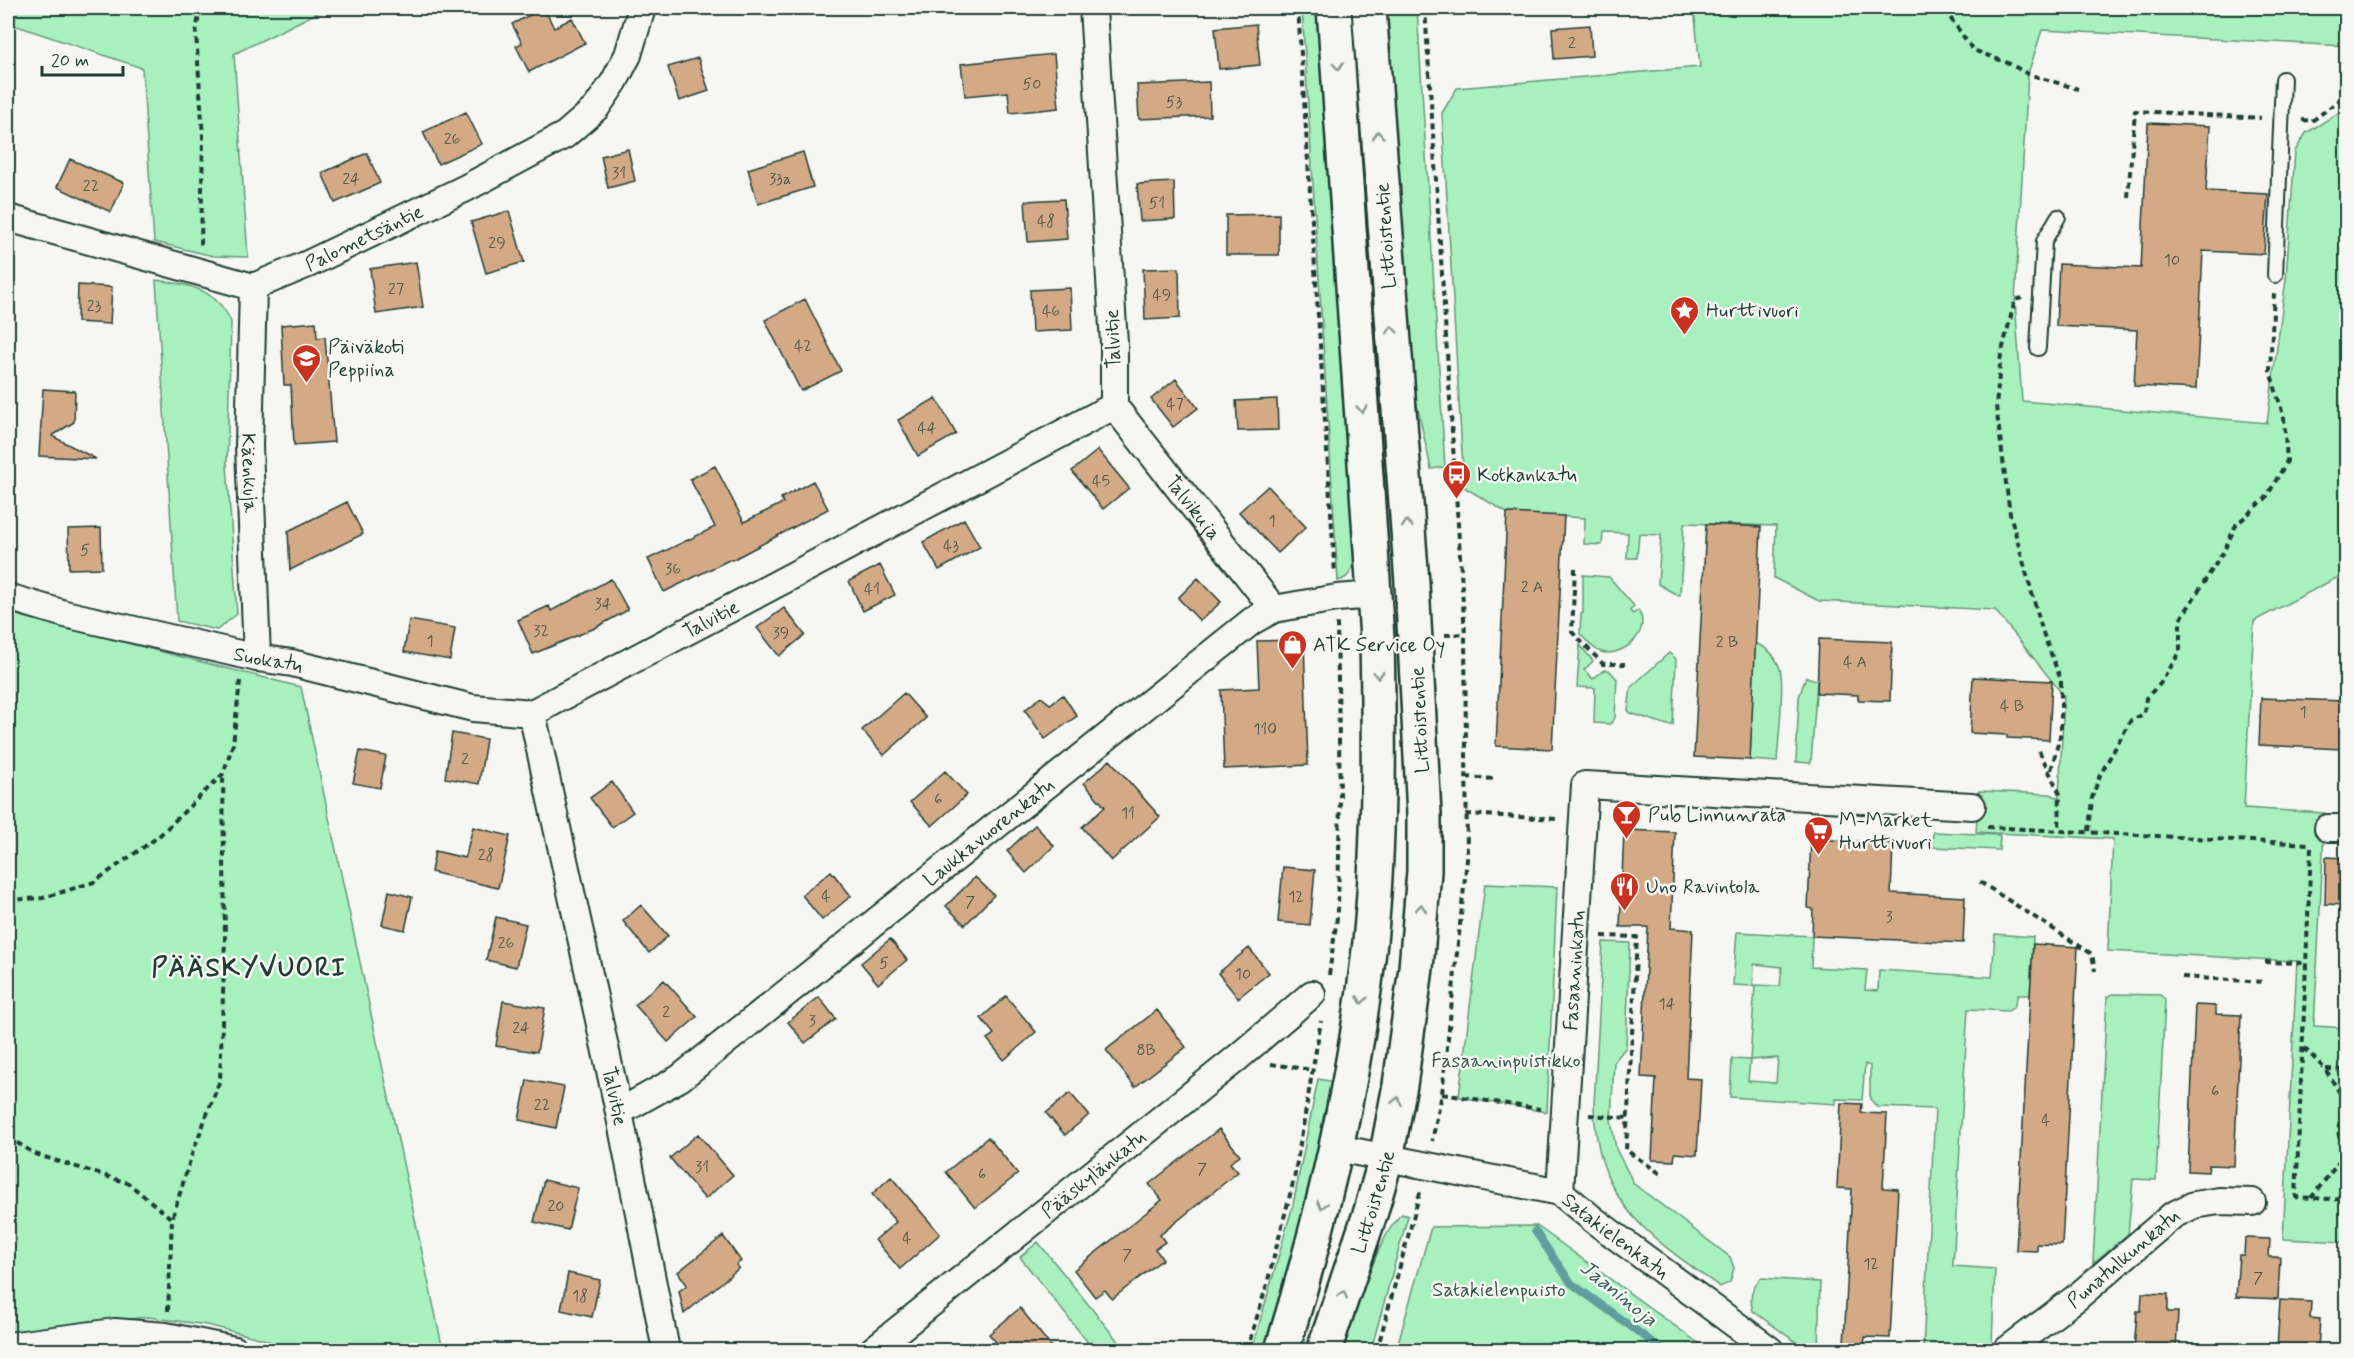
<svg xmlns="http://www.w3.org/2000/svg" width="2354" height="1358" font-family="Mynerve,sans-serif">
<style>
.green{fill:#a8f1be;stroke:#649779;stroke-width:1.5;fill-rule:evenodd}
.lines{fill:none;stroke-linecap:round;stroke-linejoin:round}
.stream{stroke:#619e9e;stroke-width:8}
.building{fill:#d4a986;stroke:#1f3d34;stroke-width:1.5}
.service-casing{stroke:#1f3d34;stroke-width:18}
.minor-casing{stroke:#1f3d34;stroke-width:30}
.secondary-casing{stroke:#1f3d34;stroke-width:38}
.path{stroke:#1f3d34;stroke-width:4;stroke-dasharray:6 4.5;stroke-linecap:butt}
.service{stroke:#f6f6f2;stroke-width:14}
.minor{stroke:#f6f6f2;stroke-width:26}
.secondary{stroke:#f6f6f2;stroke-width:33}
.oneway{stroke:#8a9a93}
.labels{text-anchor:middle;stroke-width:5;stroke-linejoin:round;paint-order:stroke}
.number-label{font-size:16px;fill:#4c5848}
.street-label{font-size:20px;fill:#1f3d34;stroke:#f6f6f2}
.poi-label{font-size:20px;fill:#1f3d34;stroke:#f6f6f2;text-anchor:start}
.park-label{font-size:20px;fill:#345849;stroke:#f6f6f2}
.water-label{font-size:21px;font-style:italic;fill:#355d57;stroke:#f6f6f2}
.district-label{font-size:26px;font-weight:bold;letter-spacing:1.5px;fill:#1f3d34;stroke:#f6f6f2}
</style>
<rect width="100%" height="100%" fill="#f6f6f2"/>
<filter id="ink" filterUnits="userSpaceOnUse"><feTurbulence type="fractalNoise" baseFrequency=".0167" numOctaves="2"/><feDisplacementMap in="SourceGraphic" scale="12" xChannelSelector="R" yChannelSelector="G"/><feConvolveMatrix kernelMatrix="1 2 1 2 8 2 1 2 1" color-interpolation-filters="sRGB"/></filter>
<g filter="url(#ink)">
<path class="green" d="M8,8H327L234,54L248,257L213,256L154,242L142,68L8,23Z
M1302,8H1320L1354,561C1351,572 1349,578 1338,581Z
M1385,8H1417L1445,467L1431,469L1409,368Z
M1694,8H2346V46L2042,30L2028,74L2015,300L2022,401L2267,423L2286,279L2295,151L2306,133L2346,108V573L2254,621L2244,808L2325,813L2314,1026L2346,1028V1242L2283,1239L2297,961L2108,951L2113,839L1976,832L1979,791L2050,794L2059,798L2064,696L1995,610L1819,601L1774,578L1776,526L1684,523L1680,595H1677L1658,584L1661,535L1639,534L1637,558H1627L1628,533L1603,532L1602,545L1584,544L1585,518L1507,513L1464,487L1442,113L1457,88L1700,67Z
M156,280C189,285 216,288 231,322L227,464L237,614L217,630L177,621Z
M1583,575L1609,577L1634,606L1630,611L1633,614L1638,610C1653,633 1621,658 1601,652C1593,650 1586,640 1580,634L1581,614L1583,613Z
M8,613L301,687L443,1350H290L263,1339L207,1325L148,1317L8,1332Z
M1755,643C1768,648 1775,655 1780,669C1785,681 1778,744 1777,762L1750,760Z
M1580,645L1593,661L1584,670L1593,679L1604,670H1609L1617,679L1615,718L1610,724L1594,723L1595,688L1577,687Z
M1669,653L1676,659L1673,725H1668L1630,713L1628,710L1631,687Z
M1806,677L1817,680L1811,763L1796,762L1799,697Z
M1933,832L2000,835L1999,850L1932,847Z
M1485,884L1557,887L1547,1112L1459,1097Z
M1737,932L1812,936L1811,967L1867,970L1865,990L1878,991L1879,970L1992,977L1995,934L2033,937L2030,995H2018L2014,1007L2008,1011L1968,1009L1953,1266L1995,1269L1992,1343L1982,1350H1923L1935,1109L1877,1107L1870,1099V1066L1865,1064L1862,1100L1836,1099V1104L1730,1097L1732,1059L1750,1060L1755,985L1780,986L1782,967L1754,964L1753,986L1733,985ZM1778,1058L1776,1083L1748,1081L1750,1060Z
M1603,942L1630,943L1626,1047L1614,1062L1611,1120L1616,1149L1634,1184L1730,1257L1734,1268L1730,1282L1720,1287C1648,1235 1596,1204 1594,1105Z
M2112,994L2160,995L2165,999L2156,1180L2133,1179L2128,1234L2093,1263L2107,997Z
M1318,1079L1335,1082L1308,1213L1267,1350H1252L1293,1205Z
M1402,1214L1408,1216L1371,1350H1343C1354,1318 1378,1234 1402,1214Z
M1537,1226L1708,1350H1396L1431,1227Z
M1038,1242L1125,1350H1094L1020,1257Z
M1761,1278L1820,1282L1818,1350H1807L1753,1311C1749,1298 1751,1288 1761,1278Z"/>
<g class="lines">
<path class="stream" d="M1535,1231L1571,1283L1663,1350"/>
</g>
<path class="building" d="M544,8L554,28L572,18L585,43L529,72L516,46L522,43L512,24Z
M1256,24L1260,65L1219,69L1215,28Z
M1590,25L1592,56L1554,59L1552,28Z
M1054,54L1059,108L1010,113L1008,92L965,96L961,64Z
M698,58L709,91L679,101L668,67Z
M1209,82L1210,116L1139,119L1137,85Z
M466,112L482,144L438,164L423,132Z
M2148,123L2210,126L2206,191L2268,194L2264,254L2203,251L2196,389L2134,386L2137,330L2056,326L2059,264L2141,268Z
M628,149L635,181L608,188L601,156Z
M803,152L813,187L758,204L748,169Z
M367,153L380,183L335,203L322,173Z
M70,159L124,183L111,212L57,187Z
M1174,182L1175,219L1140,221L1137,184Z
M1064,199L1067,239L1028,242L1025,201Z
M509,211L524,262L486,273L471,222Z
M1279,214V255H1226V215Z
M416,262L423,307L376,314L370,269Z
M1179,268L1180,318L1145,320L1143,269Z
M78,285L112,287L110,324L77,322Z
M1070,288L1072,330L1032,332L1030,290Z
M805,299L841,371L801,391L765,320Z
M316,322L317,338L325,337L334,442L294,445L291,385H284L281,325Z
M1176,379L1198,408L1173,427L1151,399Z
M43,389L75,391L74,422L52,436L96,459L39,456Z
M936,398L956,434L918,456L898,420Z
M1277,399L1278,430L1238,431L1236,401Z
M1098,450L1129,488L1103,509L1072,471Z
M715,466L744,522L783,503L781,498L813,481L828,509L732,560L731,559L664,592L648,559L715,527L690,479Z
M1268,486L1306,527L1278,553L1239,512Z
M347,502L363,534L290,570L288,531Z
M1507,513L1564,516L1552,749L1496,746Z
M964,519L980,547L939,570L923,542Z
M1706,524L1761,527L1750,760L1694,757Z
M101,528L102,568L69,569L68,529Z
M880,565L895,595L863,611L849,581Z
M1198,578L1221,602L1200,621L1178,598Z
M611,579L628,610L595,628L533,654L518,620L549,606L551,611Z
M784,608L805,635L779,656L757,628Z
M409,620L455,628L450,660L404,652Z
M1819,639L1892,642L1890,701L1858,700V695L1817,693Z
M1304,640L1308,765L1224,769L1221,690L1259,688L1257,641Z
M1973,677L2052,681L2049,740L2007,738V735L1970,733Z
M904,693L926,718L884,755L862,730Z
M1063,695L1077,716L1045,739L1025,710L1041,697L1050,704Z
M2261,698L2345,701L2342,749L2259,745Z
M452,733L486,739L479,784L445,778Z
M360,751L386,756L380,788L353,783Z
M1110,760L1160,817L1111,861L1082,827L1105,807L1084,783Z
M945,771L967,795L932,826L910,802Z
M612,782L633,812L612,827L590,798Z
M1035,825L1054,846L1026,873L1007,851Z
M473,827L510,836L498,888L431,872L435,851L465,858Z
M1624,830L1675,832L1671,928L1693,930L1686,1078L1701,1079L1697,1155L1675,1153L1674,1161L1652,1160L1656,1078L1641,1077L1648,927H1620Z
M1811,839L1893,843L1891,893L1965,897L1963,943L1812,936L1813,909L1808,908Z
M2326,857L2346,858V905L2325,904Z
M1283,867L1315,870L1310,925L1278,922Z
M831,871L851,896L822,920L802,895Z
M975,877L994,895L965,925L946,906Z
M389,891L412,897L405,930L382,925Z
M641,905L668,936L649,953L623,921Z
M496,917L526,924L516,967L486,960Z
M890,939L907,960L878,984L861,963Z
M2033,944L2078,947L2062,1245L2037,1244V1251L2016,1250Z
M1249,948L1269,973L1238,998L1218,973Z
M664,980L697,1017L668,1042L635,1005Z
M1006,996L1036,1032L1004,1060L987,1039L994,1034L981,1018Z
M819,997L836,1019L805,1043L788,1022Z
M503,1001L545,1008L537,1052L496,1046Z
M2195,1005L2216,1006V1014L2241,1015L2234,1166L2209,1165L2208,1172L2188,1171Z
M1157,1010L1186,1047L1135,1087L1106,1050Z
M527,1080L564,1087L556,1128L519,1120Z
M1070,1093L1089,1115L1065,1135L1046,1113Z
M1841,1103L1862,1104L1861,1113L1887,1114L1883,1188L1898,1189L1890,1338L1865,1337L1864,1345L1844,1344L1852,1189L1837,1188Z
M1219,1129L1240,1155L1230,1163L1238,1172L1160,1235L1165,1242L1155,1249L1163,1259L1112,1299L1105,1290L1095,1297L1074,1270L1162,1200L1149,1184Z
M698,1134L733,1175L705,1199L670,1158Z
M988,1137L1018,1174L975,1208L946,1172Z
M891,1177L940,1234L900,1269L875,1240L896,1222L872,1194Z
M544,1180L578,1188L568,1230L534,1222Z
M723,1236L741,1261L736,1265L739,1268L684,1314L679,1291L687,1285L678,1272Z
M2245,1238L2270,1239L2269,1257H2280L2278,1299L2236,1297L2239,1255H2244Z
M568,1273L600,1280L592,1317L561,1310Z
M2142,1293L2168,1294V1312H2178L2176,1350H2134L2137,1311H2141Z
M2280,1300L2311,1302L2310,1318L2320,1319L2318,1350H2277Z
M1020,1308L1054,1350H1003L989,1334Z"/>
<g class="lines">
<defs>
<path id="service" d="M2275,275L2283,79
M2038,348L2044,241L2058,217"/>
<g id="minor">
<path id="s1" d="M8,218L253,287L308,264L466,188L565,135L596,108L614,82L628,55L642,8"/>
<path id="s2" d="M253,287L249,446L257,658"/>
<path id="s3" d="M1114,406L1274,609"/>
<path id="s4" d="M8,597L65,614L257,658L292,663L473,708L532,713"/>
<path id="s5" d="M532,713L1114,406V343L1093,8"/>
<path id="s6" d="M532,713L618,1107L666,1350"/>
<path d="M2328,828H2346"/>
<path id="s7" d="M618,1107L630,1106L680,1078L1252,621L1274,609L1337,598L1374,595"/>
<path id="s8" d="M1337,1148L1560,1192L1595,1221L1770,1350"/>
<path id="s9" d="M1560,1192L1585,785L1972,806"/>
<path d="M8,1346L115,1332L166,1336L235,1350"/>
<path id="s10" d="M873,1350L1236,1059L1312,994"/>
<path id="s11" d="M2007,1350L2076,1298L2173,1215L2194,1205L2219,1201L2252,1202"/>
</g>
<g id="secondary">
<path d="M1282,1350C1323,1217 1355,1081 1370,942C1380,841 1379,739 1377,638L1334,8"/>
<path id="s12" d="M1324,1350L1371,1211L1386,1158L1400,1085L1416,968L1424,871V815L1412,583L1369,8"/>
</g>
</defs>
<use href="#service" class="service-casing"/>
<use href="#minor" class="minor-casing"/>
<use href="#secondary" class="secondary-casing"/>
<path class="path" d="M200,8L196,33L203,136L201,246
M1298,8L1335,574
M1425,8L1465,634L1467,859L1442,1094L1432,1141
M1948,8L1949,16L1973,50L2008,63L2028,74L2078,89
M2302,120L2312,121L2346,95
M2128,197L2135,111L2261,118
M2022,298L2015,300L2001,355L1996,406L2010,514L2043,633L2061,680V732L2050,774
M1575,568L1572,632L1603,664H1625
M1445,635L1465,634
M2039,751L2060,794L2059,830
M1466,777L1495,779
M1466,814L1557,819
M1987,827L2309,844
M2089,831L2092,798L2100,775L2131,720L2144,714L2146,698L2160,684L2180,652V620L2224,551L2236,525L2266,498L2287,461L2284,418L2270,371L2274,294
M2311,848L2296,1197L2346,1200
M1980,882L2092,954L2095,971
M8,900L43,898L94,882L158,837L223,774L233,744L240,681
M1602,936L1637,937L1626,1150L1661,1174
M2265,962L2306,963
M1329,975L1338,910L1340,798L1337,623
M2182,977L2264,982
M2304,1048L2325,1069L2346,1103
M1271,1064L1312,1070
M2326,1069L2346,1070
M1442,1094L1540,1109
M1589,1115L1628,1118
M8,1137L35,1154L128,1183L172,1219
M2311,1198L2346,1153C2335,1134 2337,1126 2346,1106
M168,1311L172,1219L191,1157L220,1080L225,939L223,774
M1247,1350L1267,1284L1294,1179L1321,1021
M1377,1350L1421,1189"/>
<use href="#service" class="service"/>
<use href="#minor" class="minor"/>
<use href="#secondary" class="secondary"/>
</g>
<defs><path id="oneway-chevron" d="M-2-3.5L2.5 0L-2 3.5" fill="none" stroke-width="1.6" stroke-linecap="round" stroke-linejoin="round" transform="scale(1.5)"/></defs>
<g class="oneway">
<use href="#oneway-chevron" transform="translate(1338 66) rotate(86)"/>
<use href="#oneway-chevron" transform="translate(1378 135) rotate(-94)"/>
<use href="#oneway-chevron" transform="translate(1392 330) rotate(-94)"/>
<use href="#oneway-chevron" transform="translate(1362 409) rotate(86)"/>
<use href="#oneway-chevron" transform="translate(1407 524) rotate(-95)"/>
<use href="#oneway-chevron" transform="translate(1378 675) rotate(89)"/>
<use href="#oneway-chevron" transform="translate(1421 908) rotate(-85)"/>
<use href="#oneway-chevron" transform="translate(1362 1000) rotate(98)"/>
<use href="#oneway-chevron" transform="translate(1397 1101) rotate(-79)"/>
<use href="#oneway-chevron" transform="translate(1322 1205) rotate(105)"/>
<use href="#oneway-chevron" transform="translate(1343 1295) rotate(-72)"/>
</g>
</g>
<defs>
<symbol id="sight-pin" viewBox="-11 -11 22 30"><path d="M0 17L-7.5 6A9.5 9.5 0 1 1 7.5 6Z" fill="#c8321e" stroke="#f6f6f2"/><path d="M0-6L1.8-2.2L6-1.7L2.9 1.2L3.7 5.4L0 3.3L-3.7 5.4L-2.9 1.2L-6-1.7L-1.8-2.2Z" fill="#fff"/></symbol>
<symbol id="school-pin" viewBox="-11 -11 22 30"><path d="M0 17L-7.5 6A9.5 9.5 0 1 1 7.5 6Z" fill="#c8321e" stroke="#f6f6f2"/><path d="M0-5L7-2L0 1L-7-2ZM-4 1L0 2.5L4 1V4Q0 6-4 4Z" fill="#fff"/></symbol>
<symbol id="bus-pin" viewBox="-11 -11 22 30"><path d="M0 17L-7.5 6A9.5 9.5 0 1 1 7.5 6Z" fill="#c8321e" stroke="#f6f6f2"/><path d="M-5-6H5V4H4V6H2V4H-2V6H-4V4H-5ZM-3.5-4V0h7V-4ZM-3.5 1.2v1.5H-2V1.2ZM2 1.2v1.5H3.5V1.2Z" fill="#fff"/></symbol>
<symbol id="shop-pin" viewBox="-11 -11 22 30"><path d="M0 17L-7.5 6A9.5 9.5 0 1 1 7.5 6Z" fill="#c8321e" stroke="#f6f6f2"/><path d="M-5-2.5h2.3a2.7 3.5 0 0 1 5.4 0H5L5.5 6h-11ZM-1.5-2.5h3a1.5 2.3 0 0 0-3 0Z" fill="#fff"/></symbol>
<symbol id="bar-pin" viewBox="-11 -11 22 30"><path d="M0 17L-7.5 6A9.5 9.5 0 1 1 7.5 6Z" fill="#c8321e" stroke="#f6f6f2"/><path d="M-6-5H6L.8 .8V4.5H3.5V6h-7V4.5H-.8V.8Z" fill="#fff"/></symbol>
<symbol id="supermarket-pin" viewBox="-11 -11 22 30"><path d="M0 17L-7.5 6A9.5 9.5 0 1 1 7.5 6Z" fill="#c8321e" stroke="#f6f6f2"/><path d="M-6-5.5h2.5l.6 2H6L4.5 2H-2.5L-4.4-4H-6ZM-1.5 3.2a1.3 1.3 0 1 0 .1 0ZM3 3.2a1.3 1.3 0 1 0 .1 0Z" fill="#fff"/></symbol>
<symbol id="restaurant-pin" viewBox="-11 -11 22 30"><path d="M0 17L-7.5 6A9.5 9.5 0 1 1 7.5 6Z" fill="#c8321e" stroke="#f6f6f2"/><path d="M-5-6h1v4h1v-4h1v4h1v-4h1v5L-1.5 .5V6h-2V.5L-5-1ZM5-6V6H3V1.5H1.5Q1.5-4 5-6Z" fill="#fff"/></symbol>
</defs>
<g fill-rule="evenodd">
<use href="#sight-pin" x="1668" y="294" width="33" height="45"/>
<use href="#school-pin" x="290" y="342" width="33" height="45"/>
<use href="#bus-pin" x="1440" y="458" width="33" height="45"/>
<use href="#shop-pin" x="1276" y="628" width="33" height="45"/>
<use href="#bar-pin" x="1610" y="798" width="33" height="45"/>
<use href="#supermarket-pin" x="1802" y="814" width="33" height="45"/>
<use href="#restaurant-pin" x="1608" y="870" width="33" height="45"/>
</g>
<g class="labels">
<g class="number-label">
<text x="1572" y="48">2</text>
<text x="1032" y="89">50</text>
<text x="1174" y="107">53</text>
<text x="452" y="144">26</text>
<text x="619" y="178">31</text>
<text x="351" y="184">24</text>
<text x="780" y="184">33a</text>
<text x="91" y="191">22</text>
<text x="1157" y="208">51</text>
<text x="1046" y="226">48</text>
<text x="497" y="248">29</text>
<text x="2172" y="265">10</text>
<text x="396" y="294">27</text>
<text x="1162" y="300">49</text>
<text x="94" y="311">23</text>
<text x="1051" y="316">46</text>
<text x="803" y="351">42</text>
<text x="1175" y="409">47</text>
<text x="927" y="433">44</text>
<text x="1101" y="486">45</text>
<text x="1272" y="526">1</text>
<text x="951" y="551">43</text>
<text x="85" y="555">5</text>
<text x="673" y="574">36</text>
<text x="1532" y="592">2 A</text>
<text x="872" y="594">41</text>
<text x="603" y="609">34</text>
<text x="541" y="636">32</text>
<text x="781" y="638">39</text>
<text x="430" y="646">1</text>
<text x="1727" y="647">2 B</text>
<text x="1855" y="667">4 A</text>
<text x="2012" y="711">4 B</text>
<text x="2303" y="717">1</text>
<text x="1265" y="734">110</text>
<text x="465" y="764">2</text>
<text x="938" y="804">6</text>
<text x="1128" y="818">11</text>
<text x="486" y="860">28</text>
<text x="826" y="901">4</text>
<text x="1296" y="902">12</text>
<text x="970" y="907">7</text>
<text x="1889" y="922">3</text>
<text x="506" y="948">26</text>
<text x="884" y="968">5</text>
<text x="1243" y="979">10</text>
<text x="1667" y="1009">14</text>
<text x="666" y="1017">2</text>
<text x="812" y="1026">3</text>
<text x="521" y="1033">24</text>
<text x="1146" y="1055">8B</text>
<text x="2215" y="1096">6</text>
<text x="542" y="1110">22</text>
<text x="2046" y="1125">4</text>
<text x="702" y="1172">31</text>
<text x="1202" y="1174">7</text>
<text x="982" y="1179">6</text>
<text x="556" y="1211">20</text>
<text x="907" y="1243">4</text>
<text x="1127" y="1260">7</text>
<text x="1871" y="1269">12</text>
<text x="2258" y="1283">7</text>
<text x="580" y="1301">18</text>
</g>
<g class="street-label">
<text dy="7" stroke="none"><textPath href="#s1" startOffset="376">Palometsäntie</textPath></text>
<text transform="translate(1385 236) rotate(-94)" y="7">Littoistentie</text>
<text transform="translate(1112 339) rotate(-92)" y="7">Talvitie</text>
<text dy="7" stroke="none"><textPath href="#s2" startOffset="186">Käenkuja</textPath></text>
<text dy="7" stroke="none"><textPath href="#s3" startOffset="129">Talvikuja</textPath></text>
<text dy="7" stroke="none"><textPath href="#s5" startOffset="202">Talvitie</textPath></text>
<text dy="7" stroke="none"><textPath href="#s4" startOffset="268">Suokatu</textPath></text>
<text transform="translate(1419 720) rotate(-93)" y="7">Littoistentie</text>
<text dy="7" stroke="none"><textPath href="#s7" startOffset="464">Laukkavuorenkatu</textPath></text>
<text dy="7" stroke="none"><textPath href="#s9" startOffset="222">Fasaaninkatu</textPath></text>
<text dy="7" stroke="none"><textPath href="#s6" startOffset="392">Talvitie</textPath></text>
<text dy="7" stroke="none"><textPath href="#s10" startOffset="282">Pääskylänkatu</textPath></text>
<text dy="7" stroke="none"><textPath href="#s12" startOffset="156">Littoistentie</textPath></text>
<text dy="7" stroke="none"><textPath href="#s8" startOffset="298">Satakielenkatu</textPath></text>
<text dy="7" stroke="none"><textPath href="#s11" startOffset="148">Punatulkunkatu</textPath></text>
</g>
<g class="poi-label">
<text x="1706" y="317">Hurttivuori</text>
<text x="328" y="353">Päiväkoti<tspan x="328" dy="23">Peppiina</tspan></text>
<text x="1477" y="481">Kotkankatu</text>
<text x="1313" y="651">ATK Service Oy</text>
<text x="1648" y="821">Pub Linnunrata</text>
<text x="1839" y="826">M-Market<tspan x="1839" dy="23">Hurttivuori</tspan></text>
<text x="1646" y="893">Uno Ravintola</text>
</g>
<g class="park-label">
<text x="1506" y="1067">Fasaaninpuistikko</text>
<text x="1499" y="1296">Satakielenpuisto</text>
</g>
<g class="water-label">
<text transform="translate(1619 1293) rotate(39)" y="7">Jaaninoja</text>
</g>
<g class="district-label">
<text x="249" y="976">PÄÄSKYVUORI</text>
</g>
</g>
<rect width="2354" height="1358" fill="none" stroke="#f6f6f2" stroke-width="30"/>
<rect x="15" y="15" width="2324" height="1328" fill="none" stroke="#1f3d34" stroke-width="2" filter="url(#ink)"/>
<path d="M42 66v9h81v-9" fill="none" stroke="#1f3d34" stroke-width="3"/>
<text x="51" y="66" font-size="18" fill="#1f3d34" stroke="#f6f6f2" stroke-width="4.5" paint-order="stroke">20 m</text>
</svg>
